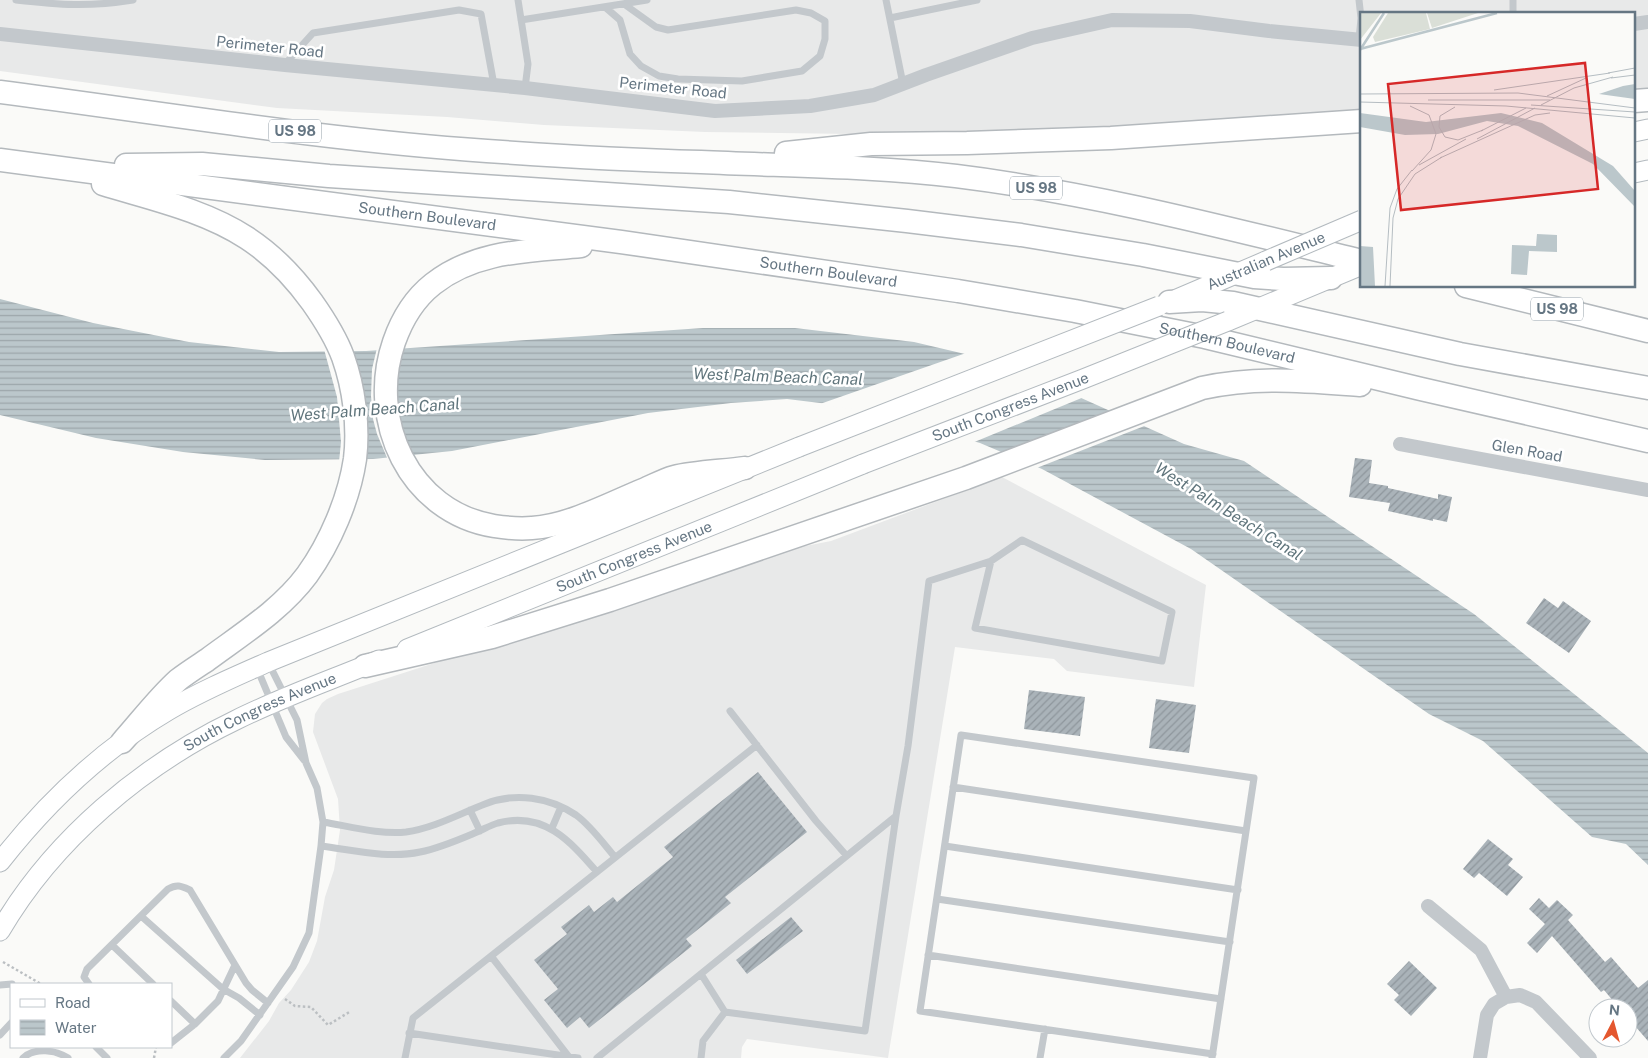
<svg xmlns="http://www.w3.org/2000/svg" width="1648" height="1058" font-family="'Public Sans',sans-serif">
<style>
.built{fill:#e8e9e9}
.water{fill:url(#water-rules)}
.pier{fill:#fafaf8}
.building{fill:url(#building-hatch)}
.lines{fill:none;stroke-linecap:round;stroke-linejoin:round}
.secondary-casing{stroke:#b3babf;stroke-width:21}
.trunk-casing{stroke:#b4b9bd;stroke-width:25}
.path{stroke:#bbbfc2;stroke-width:2.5;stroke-dasharray:2.5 2.5;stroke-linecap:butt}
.service{stroke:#c3c8cc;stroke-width:7}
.minor{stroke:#c3c8cc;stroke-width:14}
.secondary{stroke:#fff;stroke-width:19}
.trunk{stroke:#fff;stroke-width:22}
.secondary-bridge-casing{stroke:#b3babf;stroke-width:21;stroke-linecap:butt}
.secondary-bridge{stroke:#fff;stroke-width:19}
.labels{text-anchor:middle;stroke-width:5;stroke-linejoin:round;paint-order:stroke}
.shield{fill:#fff;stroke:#939fa8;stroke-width:1}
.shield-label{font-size:14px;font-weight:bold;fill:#657683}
.street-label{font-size:15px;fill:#657683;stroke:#fff}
.water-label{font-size:16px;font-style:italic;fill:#60757c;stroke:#fff}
.inset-river{fill:none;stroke:#bbc7cb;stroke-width:2.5}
.inset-road{fill:none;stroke:#b5bdc2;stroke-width:1}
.view{fill:#d62828;fill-opacity:0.15;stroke:#d62828;stroke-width:2.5}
.inset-edge{fill:none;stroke:#657683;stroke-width:2.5}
</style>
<defs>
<pattern id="water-rules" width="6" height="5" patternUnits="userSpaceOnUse" patternTransform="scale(1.25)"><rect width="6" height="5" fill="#bbc7cb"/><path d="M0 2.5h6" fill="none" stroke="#9ca6aa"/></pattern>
<pattern id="building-hatch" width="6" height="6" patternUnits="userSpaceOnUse" patternTransform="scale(1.25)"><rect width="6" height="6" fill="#aab3b9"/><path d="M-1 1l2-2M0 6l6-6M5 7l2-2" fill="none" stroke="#8e969c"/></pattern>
</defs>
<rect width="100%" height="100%" fill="#fafaf8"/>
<path class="built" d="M0,0H1648V91L1634,92V14H1362V111L1152,127L924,135L705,132L544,125L447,117L277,108L0,71Z
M1002,477L1206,585L1194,687L1067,671L1054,659L955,647L888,1058L747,1039L742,1047L741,1058H240L269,1021L279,1003L291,990L309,962L317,941L325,897L334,870L340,830L338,799L313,732L315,714L322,703L327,699L338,694L790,549L831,541Z"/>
<path class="water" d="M0,299L93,323L189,342L279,352L366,351L703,328H795L914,342L965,354L1032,376L1184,444L1244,461L1474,614L1648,753V865L1626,844L1592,837L1483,741L1429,714L1191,549L1042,469L980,443L853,407L787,399L731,403L648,413L452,451L373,459L265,460L183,452L96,438L0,415Z"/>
<path class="pier" d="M398,347L392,402L411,458L388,460L377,434L373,419L371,396L372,369L377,348Z
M324,349H346L360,461L339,462L341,442L337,397Z
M969,352L1033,374L1084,397L972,443L853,409L817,405Z
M1112,410L1147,425L1034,469L998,454Z"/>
<path class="building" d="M1355,458L1372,460L1369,483L1388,486V488L1438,499V494L1452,497L1447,522L1433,519V521L1388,511L1390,503L1349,497Z
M1544,598L1558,608L1563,601L1591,621L1569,653L1526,623Z
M1029,690L1085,697L1080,736L1024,729Z
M1156,699L1196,705L1189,753L1149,748Z
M758,772L807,832L725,897L731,903L686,939L692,946L589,1028L580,1017L567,1028L544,1000L558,989L534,960L567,934L561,927L589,905L594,912L613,897L617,902L673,857L664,847Z
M1488,839L1513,859L1508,865L1523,877L1507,896L1479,873L1474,878L1463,869Z
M1539,898L1549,908L1557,900L1573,915L1568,920L1605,962L1611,957L1638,988L1648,980V1041L1628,1018V1008H1619L1604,990L1601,992L1552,936L1537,953L1527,943L1545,924L1529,909Z
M791,917L803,931L747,974L736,960Z
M1409,961L1437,988L1411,1016L1394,1000L1399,995L1387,984Z"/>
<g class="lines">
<defs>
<g id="secondary">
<path d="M1634,132L1648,129"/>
<path d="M1634,173L1648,170"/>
<path d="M1177,299L1266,261"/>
<path d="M1228,321L1362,265"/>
<path id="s1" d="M407,649L863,464"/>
<path d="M0,862C47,802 103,749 169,710C201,691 234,677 268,662L799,447"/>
<path id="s2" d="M0,931C53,840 142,765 236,720C282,697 331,680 379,660"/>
</g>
<g id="trunk">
<path d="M0,92C162,113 324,140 487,151C558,156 630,160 701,162C786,166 871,166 956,176C1094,193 1227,228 1362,261"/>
<path d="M1634,101L1648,100"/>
<path d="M786,153L871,144L967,143L1111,138L1362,121"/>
<path id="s3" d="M0,160L621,242L958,291L1075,311L1205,337L1421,389L1648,441"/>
<path d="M126,165L202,164L329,176L729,202L907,221L1021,235L1143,255L1254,277L1283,279L1331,278"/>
<path d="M103,184C152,199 204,210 247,238C273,255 294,277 312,302C324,319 336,338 343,357C354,388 359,426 355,459C349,499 330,543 307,575C281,610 242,634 207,660C198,666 187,673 178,680C158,698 140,722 122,742"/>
<path d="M581,246C530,251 476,250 433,284C414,299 402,319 394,342C367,420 409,512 494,526C507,528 520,529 532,528C568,526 609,504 643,490C653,486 663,480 674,477C694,472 724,471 745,468"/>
<path d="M1466,286L1648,331"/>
<path d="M1169,302L1202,300L1233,303L1460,354L1648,388"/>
<path d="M365,666L492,637L610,600L966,478L1202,388C1257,376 1305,381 1360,385"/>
</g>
</defs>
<use href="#secondary" class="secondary-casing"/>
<use href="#trunk" class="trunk-casing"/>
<path class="path" d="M3,962L41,984
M285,999L295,1006L311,1007L328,1025L351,1011
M154,1058L156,1047"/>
<path class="service" d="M16,0C60,5 89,7 133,0
M518,0L528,64L525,88
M886,0L903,84
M1513,0V14
M605,7L620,20L630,54L641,66L659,76L678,79L742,81L802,71L820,56L825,39V21L811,13L796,10L668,30L656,27L624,4
M890,18L977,0
M521,20L647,0
M1359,40L1361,18L1359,0
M285,64L313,33L459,10L481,14L494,85
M257,668L286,737L304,760
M730,711L816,821L846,855
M953,787L1246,831
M470,810L480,831
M323,822C348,826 381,835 406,832C434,828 459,814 485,804C515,792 549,797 576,815C591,826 603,843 615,857
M552,828L561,807
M321,846C353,850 388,859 420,852C440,848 458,840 477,832C484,829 491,825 498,823C544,811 570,841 597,872
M945,846L1238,890
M937,899L1230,942
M141,916L223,989L239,998L260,1015
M112,945L153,984
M928,955L1221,999
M491,956L569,1057
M701,974L725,1012L865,1031L896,816
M89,984L84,977L87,969L168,889C177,884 181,886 190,890L246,983L252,990L268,1003
M0,985L12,984
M171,1001L195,1024
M409,1033L578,1058
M0,1035L11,1023
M171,1043L195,1024L218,1001L235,965
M96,1047L107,1058
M23,1058C35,1047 56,1050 68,1058
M224,1058L241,1041L293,967L309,933L321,846L323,822L317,788L306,763L297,720L269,664
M405,1058L413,1018L757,745
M597,1058L896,816L908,746L929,581L991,561L1022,540L1172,612L1162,661L975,628L991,561
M701,1058L703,1041L725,1012
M1040,1058L1045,1029
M1212,1058L1254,778L961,735L920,1011L1213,1054"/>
<path class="minor" d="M1634,24L1648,22
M0,34L285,65L525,88L715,111L810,106L874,95L926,75L1032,38L1112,20L1190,21L1269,31L1362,40
M1400,444L1648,490
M1428,906L1481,950L1506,997L1520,995L1536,1002L1590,1058
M1480,1058L1487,1015L1494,1004L1506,997"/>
<use href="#secondary" class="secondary"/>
<use href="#trunk" class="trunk"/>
<defs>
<g id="secondary-bridge">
<path d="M1266,261L1362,220"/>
<path d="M799,447L1159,306"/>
<path id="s4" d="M863,464L1083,379L1228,321"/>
</g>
</defs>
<use href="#secondary-bridge" class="secondary-bridge-casing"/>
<use href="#secondary-bridge" class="secondary-bridge"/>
</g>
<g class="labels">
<g class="shield">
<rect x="269" y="119.5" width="52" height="23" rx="4"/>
<rect x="1010" y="176.5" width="52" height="23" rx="4"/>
<rect x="1531" y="297.5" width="52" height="23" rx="4"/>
</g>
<g class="shield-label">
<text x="295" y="136">US 98</text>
<text x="1036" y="193">US 98</text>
<text x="1557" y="314">US 98</text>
</g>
<g class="street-label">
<text transform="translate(270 47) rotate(6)" y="5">Perimeter Road</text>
<text transform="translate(673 88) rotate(6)" y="5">Perimeter Road</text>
<text dy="5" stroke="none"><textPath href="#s3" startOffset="431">Southern Boulevard</textPath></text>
<text transform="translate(1266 261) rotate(-23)" y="5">Australian Avenue</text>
<text dy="5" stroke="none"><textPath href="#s3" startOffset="836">Southern Boulevard</textPath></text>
<text dy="5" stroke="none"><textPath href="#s3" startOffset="1241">Southern Boulevard</textPath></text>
<text dy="5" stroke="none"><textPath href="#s4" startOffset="158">South Congress Avenue</textPath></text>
<text transform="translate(1527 451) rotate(10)" y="5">Glen Road</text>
<text dy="5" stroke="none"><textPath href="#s1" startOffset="245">South Congress Avenue</textPath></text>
<text dy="5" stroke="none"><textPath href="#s2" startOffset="346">South Congress Avenue</textPath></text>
</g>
<g class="water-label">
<text transform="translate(778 376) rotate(2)" y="6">West Palm Beach Canal</text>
<text transform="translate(375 409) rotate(-4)" y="6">West Palm Beach Canal</text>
<text transform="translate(1229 511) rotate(32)" y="6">West Palm Beach Canal</text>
</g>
</g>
<g transform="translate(1360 12)">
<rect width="275" height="275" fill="#fafaf8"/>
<path d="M0,1H21L0,28ZM28,1H66L70,17L15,30L13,25ZM67,1H118L72,16Z" fill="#dadfd7"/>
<path d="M275,72V87L239,82L263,74ZM0,101L66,110L141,101L182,111L253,154L275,179V195L233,152L158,114L127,109L78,122L45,123L0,115ZM177,222L197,223V240L169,239L167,263L151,262L152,233L176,234ZM0,234L13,235L15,274H0Z" fill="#bbc7cb"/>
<path class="inset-river" d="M0,37L137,1M0,38L24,1"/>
<path class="inset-road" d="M248,61L275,56M251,66L275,63M134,78L250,61M0,82L158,81L275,96M187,84L226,66M68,88H190M0,90L146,94L275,106M171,93L275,100M181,93L214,76L253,65M50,94L69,103L76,122L71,138L52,159M95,95L80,104L79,115L85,125L98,128L123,118M121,119L166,96M117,127L175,96M80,146L175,103L190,101M59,153L106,127M25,274L30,196L37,177L52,158M30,274L33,206L38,187L55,162L82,145"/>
<path class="view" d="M225,51L238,177L41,198L28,72Z"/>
<rect width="275" height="275" class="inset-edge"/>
</g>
<rect x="10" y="983" width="162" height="65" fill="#ffffff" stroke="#c1c8cd"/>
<rect x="20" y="999" width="25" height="8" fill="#ffffff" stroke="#c1c8cd"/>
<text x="55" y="1008" font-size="15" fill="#657683">Road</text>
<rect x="20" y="1020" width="25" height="15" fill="url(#water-rules)" stroke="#c1c8cd"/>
<text x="55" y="1033" font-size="15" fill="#657683">Water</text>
<g transform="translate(1613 1023) rotate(6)"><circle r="24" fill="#ffffff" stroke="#c1c8cd"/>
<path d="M0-4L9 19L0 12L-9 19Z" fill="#e4572e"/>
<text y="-8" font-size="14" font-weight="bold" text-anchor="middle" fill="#657683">N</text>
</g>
</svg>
